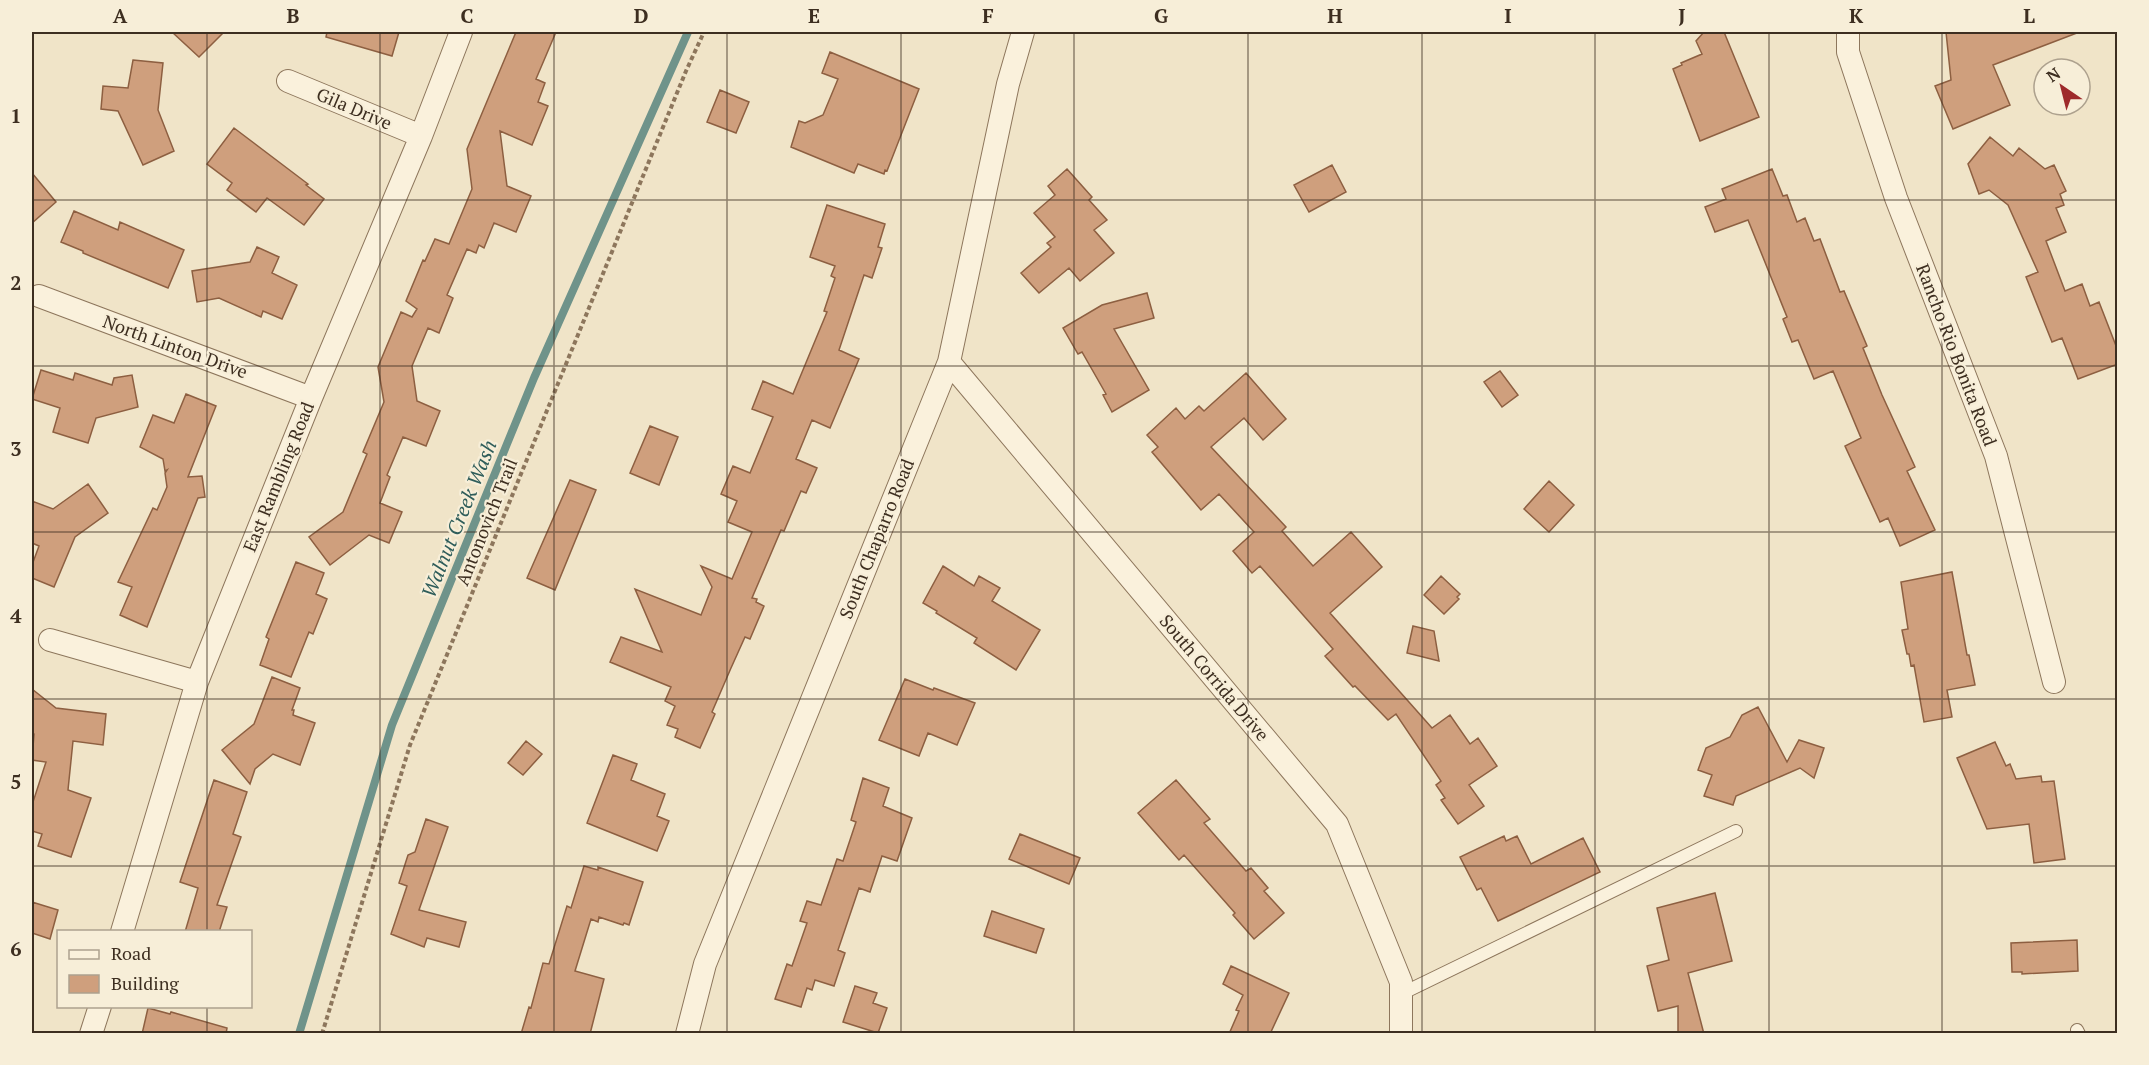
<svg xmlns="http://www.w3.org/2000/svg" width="2149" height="1065" font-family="'PT Serif',serif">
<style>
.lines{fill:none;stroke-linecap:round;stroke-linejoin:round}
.stream{stroke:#6f938a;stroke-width:8}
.building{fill:#cf9f7d;stroke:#8d5f41;stroke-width:1.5}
.service-casing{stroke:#8d765c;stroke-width:14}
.minor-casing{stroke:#8d765c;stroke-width:24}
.path{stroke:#8d765c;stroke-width:4;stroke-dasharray:4.5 3;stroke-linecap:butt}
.service{stroke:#faf1dc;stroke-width:12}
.minor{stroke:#faf1dc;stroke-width:22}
.grid{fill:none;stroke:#3d2e20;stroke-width:1.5;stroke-opacity:0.55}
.labels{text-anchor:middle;stroke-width:4.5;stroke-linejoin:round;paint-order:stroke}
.street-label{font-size:18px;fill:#3d2e20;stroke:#f7eed8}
.water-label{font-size:20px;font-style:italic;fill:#2f5d5a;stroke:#f7eed8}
.neatline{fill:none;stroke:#3d2e20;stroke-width:2}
.grid-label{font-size:20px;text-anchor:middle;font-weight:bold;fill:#3d2e20}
</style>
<rect width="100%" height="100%" fill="#f0e4c8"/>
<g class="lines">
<path class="stream" d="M299,1034L392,725L534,378L688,32"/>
</g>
<path class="building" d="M172,32H224L199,57Z
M327,32H399L392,56L326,37Z
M516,32H556L536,79L545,83L538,102L548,106L532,145L500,131L507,186L531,196L516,232L494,223L484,248L479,245L476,253L467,249L447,295L453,298L439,333L428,328L412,366L417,401L440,411L426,446L403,437L387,475L390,477L380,503L402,512L389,543L369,535L330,565L309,537L343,512L367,454L363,452L384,402L378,367L401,312L412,317L417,309L406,301L423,260L425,261L435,239L449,244L472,189L467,149Z
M1704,32H1724L1759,117L1700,141L1673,69L1682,65L1681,63L1702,54L1696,41Z
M1946,32H2076L2077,33L1993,65L2010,105L1953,129L1935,86L1951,80Z
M830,52L919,89L887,171L885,170L884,174L858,164L854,173L791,147L799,121L805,123L823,115L838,79L822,73Z
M133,60L163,63L158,110L174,151L143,165L118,111L101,109L103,86L128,88Z
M720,90L749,102L736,133L707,122Z
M234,128L308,184L306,185L324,199L304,225L267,198L256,212L227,190L232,183L207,164Z
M1990,137L2013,156L2019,148L2045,169L2054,165L2066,191L2060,194L2064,205L2056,208L2066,232L2046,241L2065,291L2082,284L2090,306L2099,302L2118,351V364L2078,379L2062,338L2052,342L2026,277L2038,272L2008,205L1989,190L1979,194L1968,164Z
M1332,165L1346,192L1309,212L1294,185Z
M1067,169L1092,197L1089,200L1107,220L1094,230L1114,253L1080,281L1069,268L1039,293L1021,273L1051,247L1047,243L1055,237L1034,213L1055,195L1048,186Z
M1772,169L1783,196L1787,195L1797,222L1805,218L1814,241L1820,239L1840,292L1844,291L1867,346L1863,348L1882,395L1915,467L1907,471L1935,530L1900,546L1888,518L1880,522L1845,446L1861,438L1833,371L1814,379L1798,340L1792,342L1783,319L1787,317L1748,220L1715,232L1705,207L1726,199L1722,189Z
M32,173L56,202L32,223Z
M827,205L885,224L878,247L882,248L872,278L864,275L839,350L859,359L830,428L812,420L796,459L817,468L806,493L801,491L784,531L781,530L752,598L757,599L756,602L764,606L750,639L745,637L731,668L712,712L715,714L700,748L675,737L678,729L667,725L675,706L665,701L671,687L610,662L621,637L662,652L635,589L701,615L712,587L701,566L732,579L752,532L728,522L737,501L721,494L733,466L750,473L773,417L752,409L763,381L793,394L827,312L824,311L835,278L831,276L835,266L810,257Z
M74,211L118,230L120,222L184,250L168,288L83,253V251L61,242Z
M257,247L279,257L272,273L297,285L282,319L263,311L261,317L219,298L197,302L192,271L250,262Z
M1147,293L1154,318L1114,329L1149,390L1112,412L1103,395L1106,394L1082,352L1078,354L1063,328L1102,305Z
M41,370L73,380L75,373L112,385L114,378L132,375L138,407L96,418L88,443L53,432L60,408L32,399Z
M1500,371L1518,395L1502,407L1484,382Z
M1246,373L1286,419L1263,440L1244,418L1211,447L1286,527L1282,531L1313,566L1351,532L1382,567L1330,613L1432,728L1450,715L1470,744L1478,738L1497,766L1469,785L1484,806L1458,824L1441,800L1445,798L1436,785L1441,781L1396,714L1388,720L1355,686L1353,687L1325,656L1333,649L1260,566L1252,573L1233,551L1254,532L1219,494L1201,510L1152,452L1158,447L1147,435L1176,408L1185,419L1199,406L1204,411Z
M186,394L216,406L188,477L202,476L205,497L198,498L147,627L120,615L132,587L118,582L153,508L157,510L167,487L165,473L167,470L165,471L163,459L140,447L153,415L174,423Z
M650,426L678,437L659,485L630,473Z
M570,480L596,490L555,590L527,578Z
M1549,481L1574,505L1549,532L1524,509Z
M88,484L108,513L75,537L54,587L32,578V565L39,546L32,543V501L53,509Z
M296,562L324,573L316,594L327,599L313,634L309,632L291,677L260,665L269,639L266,637Z
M943,566L974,586L979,576L1000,588L992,601L1040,630L1016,670L974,643L977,638L936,613L937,611L923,603Z
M1952,572L1967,655H1969L1975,685L1947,690L1952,717L1924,722L1914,665L1911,666L1909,654H1907L1902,630L1908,629L1901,582Z
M1441,576L1460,594L1457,597L1459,599L1444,614L1424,595Z
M1413,626L1434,631L1439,661L1407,653Z
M272,677L300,688L292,710H294L293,715L315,723L300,765L273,754L255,769L250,784L222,750L254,724Z
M905,679L933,690L934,688L975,703L957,745L928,733L919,756L879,740Z
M32,689L56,708L106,714L103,745L73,741L68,790L91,798L71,857L38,846L42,834L32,831V805L46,762L32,760L34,734L32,732Z
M1758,707L1787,762L1799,740L1824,748L1814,778L1800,768L1736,796L1733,805L1704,796L1712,775L1698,770L1706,748L1730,737L1742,715Z
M526,741L542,754L523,775L508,763Z
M1995,742L2006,766L2010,764L2016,779L2041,776L2042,782L2054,781L2065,859L2034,863L2029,824L1987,829L1957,758Z
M613,755L637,764L631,780L665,794L657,816L669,821L657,851L587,823Z
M863,778L889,788L883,806L912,818L897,861L882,856L870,892L859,888L838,950L845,953L834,986L815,980L812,990L807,988L801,1007L775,999L787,964L792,966L807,923L800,921L807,901L821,905L837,859L843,861L856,822L851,820Z
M214,780L247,792L233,834L241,837L217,905L227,907L219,932H185L198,888L180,882Z
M1176,780L1210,819L1204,823L1246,871L1251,868L1268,888L1264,891L1284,913L1254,939L1233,915L1235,913L1184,855L1179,860L1138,813Z
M426,819L448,827L419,910L466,922L459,947L427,938L424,947L391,934L407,886L399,883L408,855L415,852Z
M1020,834L1080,858L1069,884L1009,859Z
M1504,836L1506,841L1517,836L1531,864L1583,838L1600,872L1498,921L1481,888L1477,890L1460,857Z
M584,866L598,870V867L643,882L629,925L624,923L623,925L599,917L598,922L591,919L575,971L604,979L590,1034H521L529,1007L531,1008L543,963L549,964L567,906L571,908Z
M1715,893L1732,961L1688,973L1704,1034H1678V1006L1658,1011L1647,966L1669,960L1657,908Z
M32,902L58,910L50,939L32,933Z
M992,911L1044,929L1036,953L984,936Z
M2077,940L2078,971L2022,974V972H2012L2011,943Z
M1231,966L1289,993L1270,1034H1229L1239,1011L1236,1010L1243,995L1223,984Z
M855,986L877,993L873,1003L887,1008L878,1033L843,1022Z
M148,1008L170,1014L171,1012L227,1028L226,1034H142Z"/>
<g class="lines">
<defs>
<path id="service" d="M1401,994L1736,831
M2077,1030L2079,1034"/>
<path id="minor" d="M1848,32V52L1896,198L1996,456L2054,682
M288,81L421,136
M39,296L311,398
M949,362L1337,824L1401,982V1034
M50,640L197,682
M122,932L197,682L311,398L421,136L461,32
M91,1034L100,1006
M687,1034L705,964L949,362L1008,84L1023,32"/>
</defs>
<use href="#service" class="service-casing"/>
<use href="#minor" class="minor-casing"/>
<path class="path" d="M322,1034L410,745L686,71L704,32"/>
<use href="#service" class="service"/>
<use href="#minor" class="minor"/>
</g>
<path class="grid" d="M207,32V932M380,32V1034M554,32V1034M727,32V1034M901,32V1034M1074,32V1034M1248,32V1034M1422,32V1034M1595,32V1034M1769,32V1034M1942,32V1034M32,200H2118M32,366H2118M32,532H2118M32,699H2118M32,866H2118M207,1006V1034"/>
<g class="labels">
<g class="street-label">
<text transform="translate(354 109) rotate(23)" y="6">Gila Drive</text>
<text transform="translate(175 347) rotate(20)" y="6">North Linton Drive</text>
<text transform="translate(1956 355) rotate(69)" y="6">Rancho Rio Bonita Road</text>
<text transform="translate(279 477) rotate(-68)" y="6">East Rambling Road</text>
<text transform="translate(487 522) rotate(-68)" y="6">Antonovich Trail</text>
<text transform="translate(877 539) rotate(-68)" y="6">South Chaparro Road</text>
<text transform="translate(1214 678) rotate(50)" y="6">South Corrida Drive</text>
</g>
<g class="water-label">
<text transform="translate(459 519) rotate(-68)" y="7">Walnut Creek Wash</text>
</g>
</g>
<rect width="2149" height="1065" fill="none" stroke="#f7eed8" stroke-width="66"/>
<rect x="57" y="930" width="195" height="78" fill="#f7eed8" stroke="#ada18e" stroke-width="1.5"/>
<rect x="69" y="950" width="30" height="9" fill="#faf1dc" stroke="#ada18e" stroke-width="1.5"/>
<text x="111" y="960" font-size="18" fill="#3d2e20">Road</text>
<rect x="69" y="975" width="30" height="18" fill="#cf9f7d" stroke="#ada18e" stroke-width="1.5"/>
<text x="111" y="990" font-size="18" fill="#3d2e20">Building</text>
<g transform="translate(2062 87) rotate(325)"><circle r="28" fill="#f7eed8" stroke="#ada18e" stroke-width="1.5"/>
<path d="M0-4.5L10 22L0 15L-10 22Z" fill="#9e2a2b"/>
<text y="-9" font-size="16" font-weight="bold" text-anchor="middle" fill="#3d2e20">N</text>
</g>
<rect x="33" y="33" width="2083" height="999" class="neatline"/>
<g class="grid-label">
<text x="120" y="23">A</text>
<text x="293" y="23">B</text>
<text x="467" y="23">C</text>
<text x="641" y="23">D</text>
<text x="814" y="23">E</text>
<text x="988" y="23">F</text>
<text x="1161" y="23">G</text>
<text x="1335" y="23">H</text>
<text x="1508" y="23">I</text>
<text x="1682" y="23">J</text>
<text x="1856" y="23">K</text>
<text x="2029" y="23">L</text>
<text x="16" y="123">1</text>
<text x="16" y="290">2</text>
<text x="16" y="456">3</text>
<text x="16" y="623">4</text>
<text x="16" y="789">5</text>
<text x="16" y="956">6</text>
</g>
</svg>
